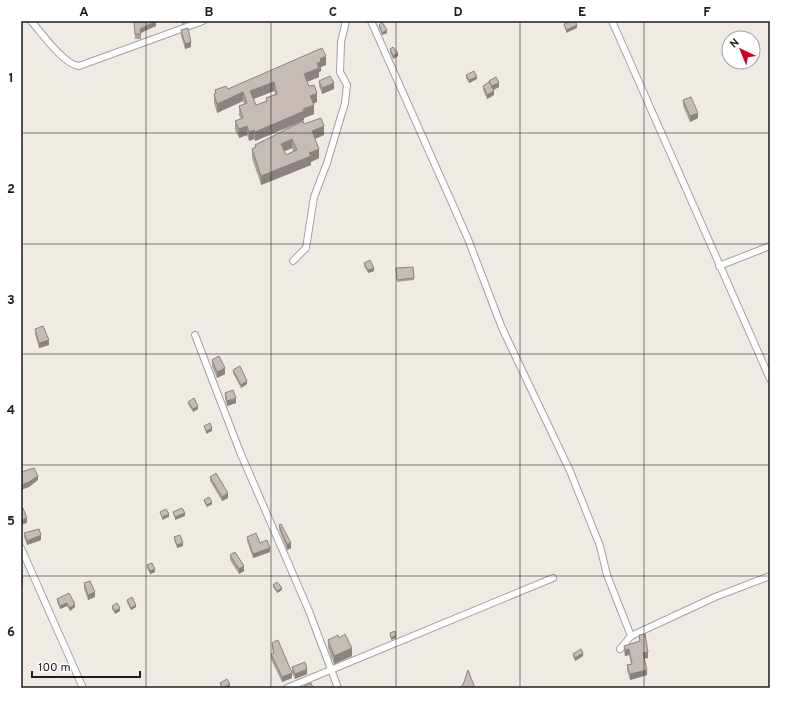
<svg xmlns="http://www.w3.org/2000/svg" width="791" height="709" font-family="Overpass,sans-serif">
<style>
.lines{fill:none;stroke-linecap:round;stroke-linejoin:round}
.minor-casing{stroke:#a2a2a2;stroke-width:8}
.minor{stroke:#fff;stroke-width:6}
.wall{fill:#aba19d;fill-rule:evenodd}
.shaded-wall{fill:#8b8380}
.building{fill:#c7bbb7;stroke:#8b8380;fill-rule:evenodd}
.grid{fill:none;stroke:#1e1e1e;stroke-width:1;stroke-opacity:0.55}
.neatline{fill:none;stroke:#1e1e1e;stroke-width:1.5}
.grid-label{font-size:13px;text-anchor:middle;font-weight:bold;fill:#1e1e1e}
</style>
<rect width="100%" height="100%" fill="#efeae4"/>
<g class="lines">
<defs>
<path id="minor" d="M31,21C41,32 64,65 79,66L203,21
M371,21L468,239L502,328L570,471L600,546L607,575L631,636
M612,21L770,379
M293,261L306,248L314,197L327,163L345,103L347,85L340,72L341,42L346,21
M719,266L770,246
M195,335L240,452L309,611L338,688
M21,548L83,688
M620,649L631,636L715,597L770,576
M287,688L553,578"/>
</defs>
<use href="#minor" class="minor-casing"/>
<use href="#minor" class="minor"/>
</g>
<path class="wall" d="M134,23L156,26L141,33V39H135Z
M379,25L387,33L382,35L379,27Z
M181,30L191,47L185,49L181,36Z
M390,49L398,56L393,59L390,52Z
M326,65L321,67V71L319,72V77L307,82L317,102L313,104L314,114L304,118V120L300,123L255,141L254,139L249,141L247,135L239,138L235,130V121L241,119L239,115V106L244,104L243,101L217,113L214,103V94H215V90L228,89ZM274,91L275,94L266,98V102L256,105L254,99Z
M466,75L477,79L469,83L466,78Z
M319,81L334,89L322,94L319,86Z
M489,81L499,87L493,90L494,95L487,99L483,90V86L489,83Z
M683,100L698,118L690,122L683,106Z
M304,124L324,135L315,139L319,158L311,162V165L261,185L252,158V149L255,147V145ZM292,148L293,151L286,155L284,151Z
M364,263L374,271L368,273L364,266Z
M396,268L414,278V280L397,282Z
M35,329L49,345L39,348L35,334Z
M212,360L225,374L217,378L212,366Z
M233,370L247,384L241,388L233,373Z
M225,393L236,403L227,406L225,398Z
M188,402L198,409L193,412L188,404Z
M210,477L228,498L222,501L210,481Z
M204,500L212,504L207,507L204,502Z
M279,525L291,548L287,550L279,530Z
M24,533L41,540L27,545L24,537Z
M174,537L183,546L177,548L174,540Z
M247,537L260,543L270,552L253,558L247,541Z
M230,555L244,571L239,574L230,560Z
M147,565L155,572L150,574L147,568Z
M84,583L95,597L88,600L84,589Z
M273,585L282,590L277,593L273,587Z
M57,599L75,607L70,611L67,606L60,609L57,602Z
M127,600L136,607L131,610L127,603Z
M112,606L120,611L115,614L112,609Z
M639,635L648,658H644L647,675L630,680L627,670V665L631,664L629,655L625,656L624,651V646L639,642Z
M328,640L352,656L334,664L328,648Z
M272,643L292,678L282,682L271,659V654L273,653L272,648Z
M573,654L583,656L575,661L573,656Z
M292,667L307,674L295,679L292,673Z"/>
<path class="shaded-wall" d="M156,21V26L140,33V29Z
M182,21H190L182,24Z
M577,25V28L566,33V30Z
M387,30V33L382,35V33Z
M191,42V47L185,49V44Z
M398,53V56L393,59V56Z
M326,56V65L321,67V71L319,72V77L304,83V74L317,63L320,59Z
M477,77V79L469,83V80Z
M274,82V91L250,100V91Z
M334,83V89L322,94V88Z
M499,83V87L491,91V86Z
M494,91V95L487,99V95Z
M243,92V101L217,113V104Z
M317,93V102L310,105V96Z
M314,105V114L304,118V120L255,141V132Z
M698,113V118L690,122V116Z
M247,126V135L239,138V129Z
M324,126V135L312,140V131Z
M254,130V139L249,141V132Z
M292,139V148L281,153V144Z
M319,149V158L311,162V165L261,185V176L309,153Z
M374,268V271L368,273V270Z
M49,340V345L39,348V343Z
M225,368V374L217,378V372Z
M247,381V384L241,388V385Z
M236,398V403L227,406V401Z
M198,406V409L193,412V409Z
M212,428V431L206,434V431Z
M38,476V480L29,487L21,490V485Z
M228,493V498L222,501V497Z
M212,502V504L207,507V505Z
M185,513V516L175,520V517Z
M169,514V517L162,520V517Z
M27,518V523L21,525V520Z
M41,535V540L27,545V541Z
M183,543V546L177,548V545Z
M291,543V548L287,550V544Z
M270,548V552L253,558V554Z
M244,566V571L239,574V569Z
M155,569V572L150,574V571Z
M23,578V586L21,587V579Z
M282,588V590L277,593V591Z
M95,592V597L88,600V595Z
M67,603V606L60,609V606Z
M75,604V607L70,611V608Z
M136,605V607L131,610V608Z
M120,608V611L115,614V611Z
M396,635V638L391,640V638Z
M352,648V656L334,664V656Z
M629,649V655L625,656V650Z
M648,652V658L643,659V653Z
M583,653V656L575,661V658Z
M307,669V674L295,679V674Z
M647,670V675L630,680V674Z
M292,673V678L282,682V677Z
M230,684V687L228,688H223Z"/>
<path class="building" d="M138,21H156L140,29L141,34H135L134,23Z
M572,21H575L577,25L566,30L564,24Z
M382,22L387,30L382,33L379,25Z
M188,28L191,42L185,44L181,30Z
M393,47L398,53L393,56L390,49Z
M322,48L326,56L320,59L321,62L317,63L319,68L304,74L309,86L314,85L317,93L310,96L314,105L303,109L304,111L255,132L254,130L249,132L247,126L239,129L235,121L243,118L239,106L247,103L243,92L217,104L214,94L216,93L215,90L226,86L228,89ZM274,82L277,94L266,98L267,101L256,105L250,91Z
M474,71L477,77L469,80L466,75Z
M330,76L334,83L322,88L319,81Z
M496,77L499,83L491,86L494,91L487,95L483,86L489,82L491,85L489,81Z
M691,97L698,113L690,116L683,100Z
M321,118L324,126L312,131L319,149L309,153L311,156L261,176L252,149L256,147L255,145L303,121L304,124ZM292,139L297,150L286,155L281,144Z
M370,260L374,268L368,270L364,263Z
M413,267L414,278L397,280L396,268Z
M43,326L49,340L39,343L35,329Z
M219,356L225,368L217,372L212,360Z
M240,366L247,381L241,385L233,370Z
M233,390L236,398L227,401L225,393Z
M194,398L198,406L193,409L188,402Z
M210,423L212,428L206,431L204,426Z
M34,468L38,476L29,482L21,485V472Z
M216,473L228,493L222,497L210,477Z
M209,497L212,502L207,505L204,500Z
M23,508L27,518L21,520V509Z
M182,508L185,513L175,517L173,512Z
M166,509L169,514L162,517L160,512Z
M281,524L291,543L287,544L279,525Z
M39,529L41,535L27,541L24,533Z
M256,533L260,543L267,540L270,548L253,554L247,537Z
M180,535L183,543L177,545L174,537Z
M235,552L244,566L239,569L230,555Z
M152,563L155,569L150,571L147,565Z
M21,572L23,578L21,579Z
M90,581L95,592L88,595L84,583Z
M277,582L282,588L277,591L273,585Z
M69,593L75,604L70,608L67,603L60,606L57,599Z
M132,597L136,605L131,608L127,600Z
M117,603L120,608L115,611L112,606Z
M395,631L396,635L391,638L390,633Z
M345,634L352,648L334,656L328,640L338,635L339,638Z
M645,634L648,652L643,653L647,670L630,674L627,665L632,664L629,649L625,650L624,646L640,641L639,635Z
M278,640L292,673L282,677L271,654L274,653L272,643Z
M581,649L583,653L575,658L573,654Z
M305,662L307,669L295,674L292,667Z
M468,670L475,688H459L463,685Z
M227,679L230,684L222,688L220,683Z
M311,683L313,688H305L304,686Z"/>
<path class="grid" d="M146,21V688M271,21V688M396,21V688M520,21V688M644,21V688M21,133H770M21,244H770M21,354H770M21,465H770M21,576H770"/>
<rect width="791" height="709" fill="none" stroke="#ffffff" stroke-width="44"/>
<g transform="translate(741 50) rotate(316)"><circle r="19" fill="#ffffff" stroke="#a5a5a5"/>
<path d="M0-3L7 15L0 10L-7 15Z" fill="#cc001f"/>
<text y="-6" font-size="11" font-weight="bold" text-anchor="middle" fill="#1e1e1e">N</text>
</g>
<path d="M32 671v6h108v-6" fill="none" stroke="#1e1e1e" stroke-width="2"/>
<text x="38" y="671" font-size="12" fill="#1e1e1e" stroke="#ffffff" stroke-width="3" paint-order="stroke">100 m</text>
<rect x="22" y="22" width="747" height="665" class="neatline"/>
<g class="grid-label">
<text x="84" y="16">A</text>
<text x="209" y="16">B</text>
<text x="333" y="16">C</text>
<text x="458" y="16">D</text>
<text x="582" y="16">E</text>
<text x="707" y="16">F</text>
<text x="11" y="82">1</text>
<text x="11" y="193">2</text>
<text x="11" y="304">3</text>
<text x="11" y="414">4</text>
<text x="11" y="525">5</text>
<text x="11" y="636">6</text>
</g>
</svg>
